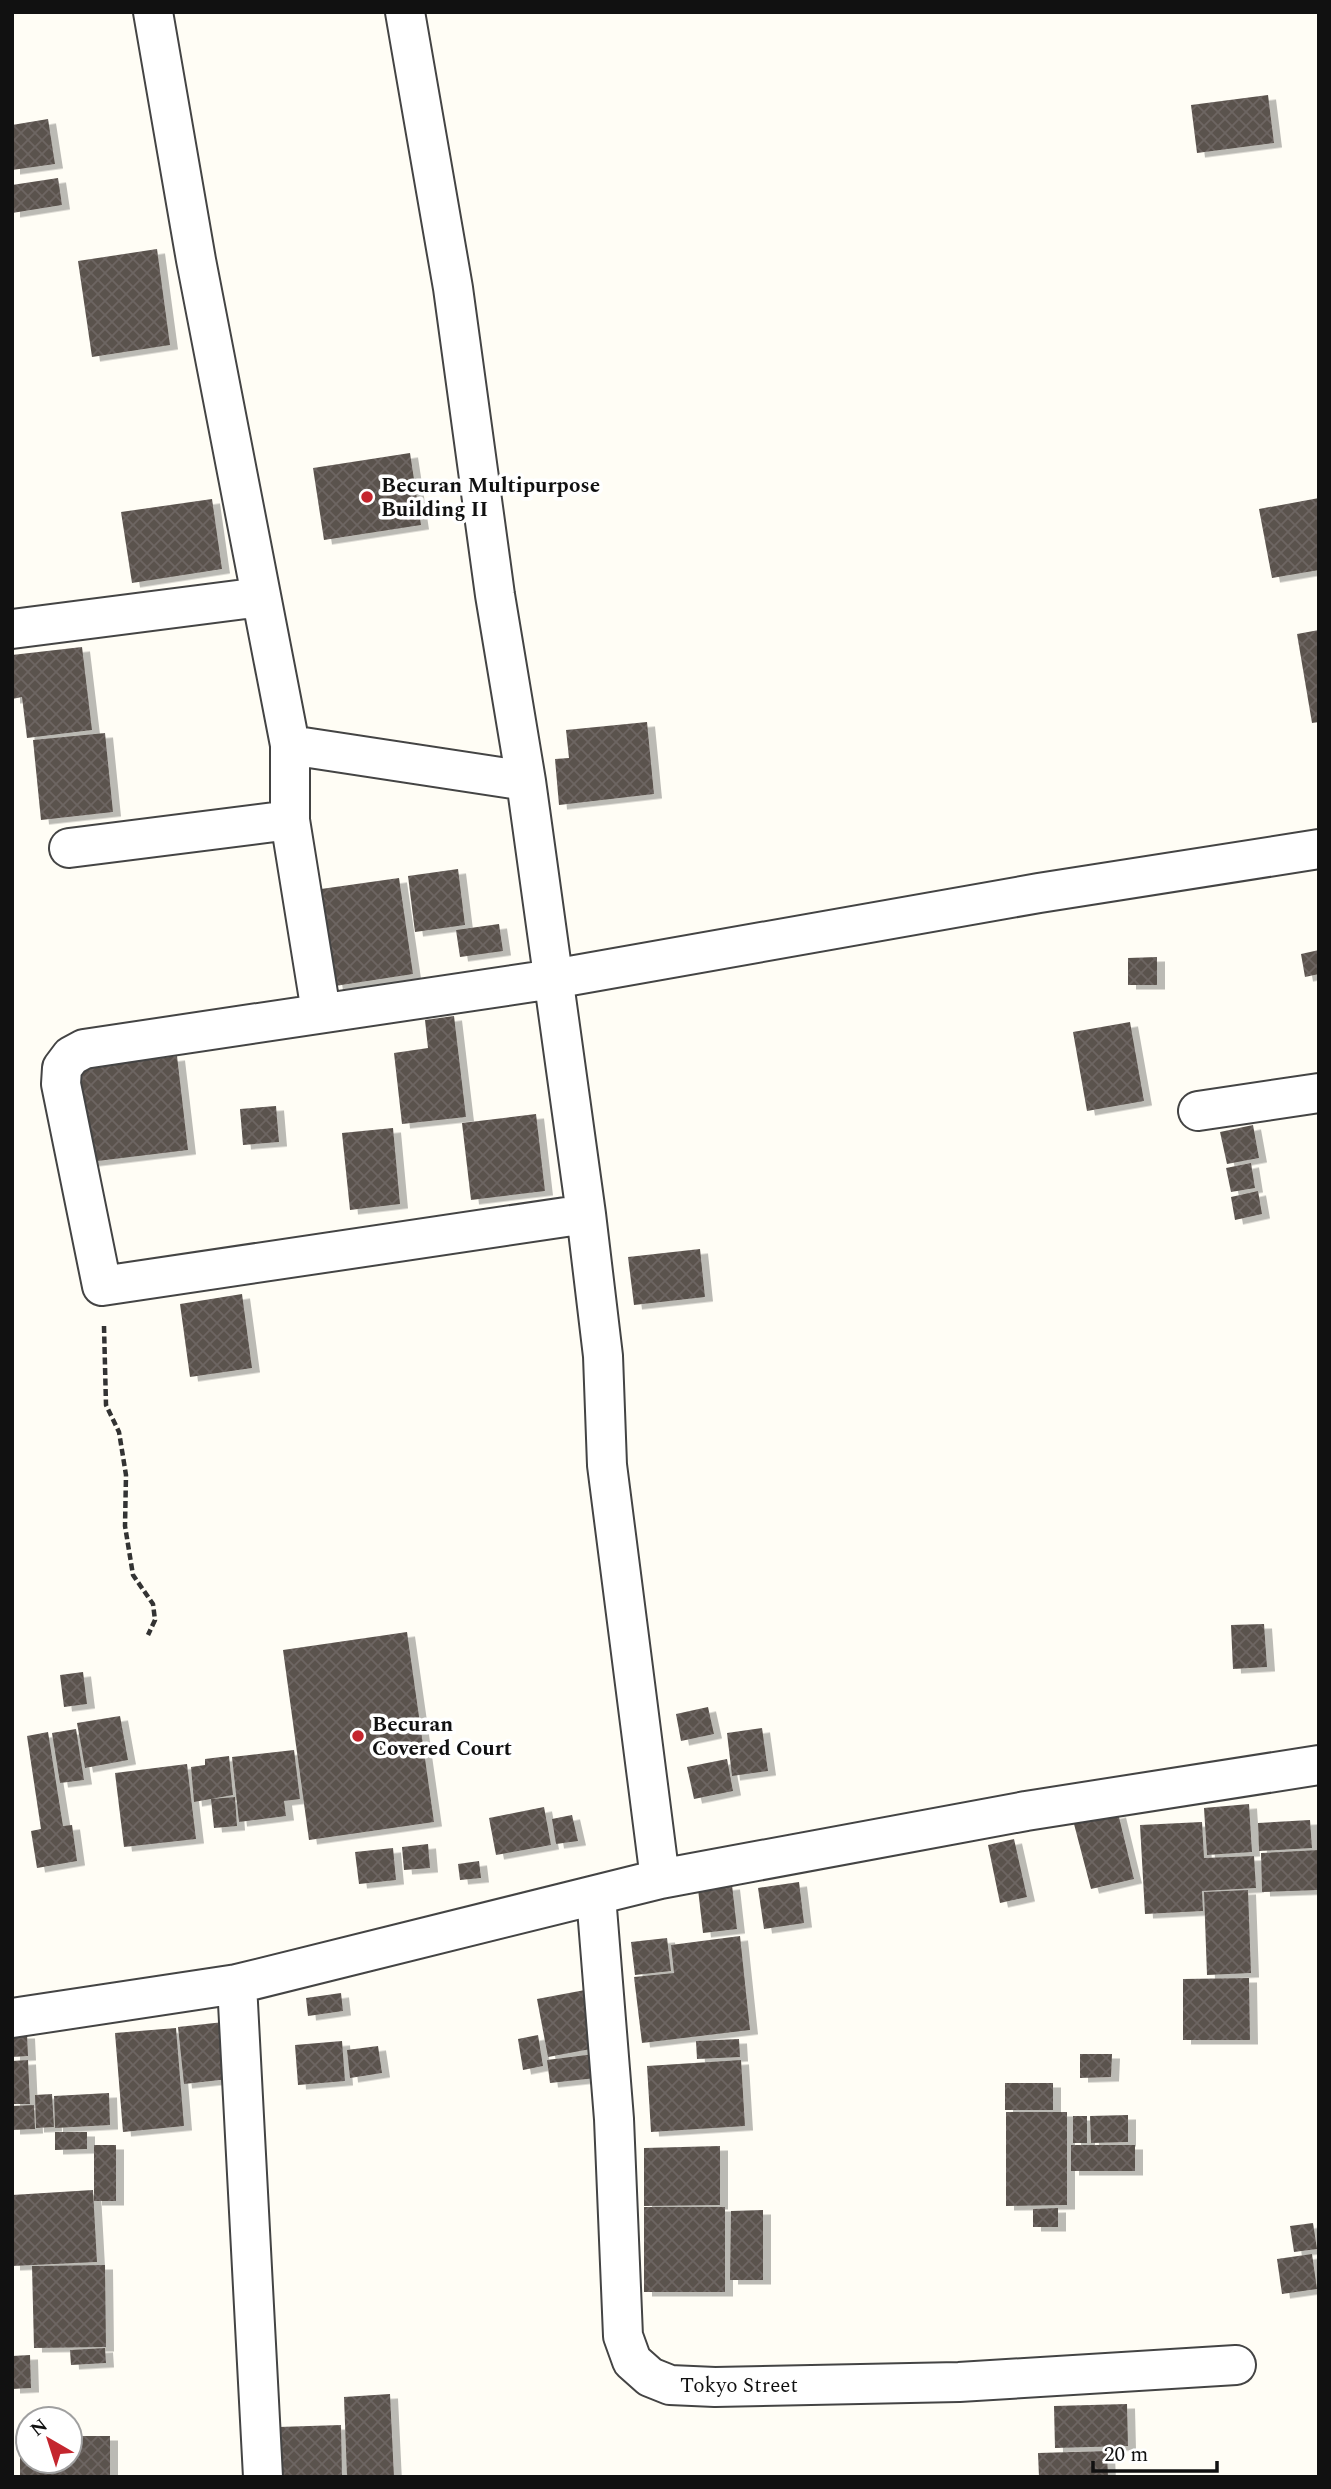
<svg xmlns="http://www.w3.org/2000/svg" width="1331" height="2489" font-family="Spectral,serif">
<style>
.building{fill:url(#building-cross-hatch);filter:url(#shadow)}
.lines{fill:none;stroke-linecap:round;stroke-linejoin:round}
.minor-casing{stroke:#444;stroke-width:42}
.path{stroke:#333;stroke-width:4.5;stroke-dasharray:7 3.5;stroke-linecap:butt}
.minor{stroke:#fff;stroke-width:38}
.poi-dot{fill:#c4262e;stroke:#fff;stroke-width:2.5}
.labels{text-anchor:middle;stroke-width:7;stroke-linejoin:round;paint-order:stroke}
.poi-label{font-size:21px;font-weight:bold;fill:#111;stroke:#fff;text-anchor:start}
.street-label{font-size:21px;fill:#111;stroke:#fff}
</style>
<defs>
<pattern id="building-cross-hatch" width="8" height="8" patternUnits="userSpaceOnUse" patternTransform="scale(1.75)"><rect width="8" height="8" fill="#5a524d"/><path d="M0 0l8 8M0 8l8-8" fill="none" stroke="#6d6662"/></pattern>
<filter id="shadow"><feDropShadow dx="8" dy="4.5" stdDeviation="0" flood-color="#0004"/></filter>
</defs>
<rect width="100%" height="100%" fill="#fffdf5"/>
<path class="building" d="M1268,95L1274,143L1197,153L1191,105Z
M48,119L55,164L12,170V125Z
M58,178L62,205L12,213V185Z
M157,249L170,345L92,357L78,261Z
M410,453L421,525L324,540L313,468Z
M1319,498V570L1272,578L1259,509Z
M212,499L222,569L132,583L121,512Z
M1319,630V722L1312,723L1297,634Z
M82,647L92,730L27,738L22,697L12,699V655Z
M647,722L654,794L559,805L555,759L569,758L566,730Z
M105,733L113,812L41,820L33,740Z
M458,869L465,925L415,932L408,876Z
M399,878L413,974L335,986L321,889Z
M499,924L503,951L460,957L456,930Z
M1319,950V974L1305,977L1301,954Z
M1157,957V985H1128V958Z
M454,1016L466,1117L402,1124L394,1053L428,1048L425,1020Z
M1130,1022L1144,1101L1087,1111L1073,1032Z
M177,1056L188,1150L81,1163L70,1070Z
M276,1106L279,1142L243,1145L240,1109Z
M536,1114L545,1191L471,1200L462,1123Z
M1253,1125L1259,1158L1227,1164L1220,1132Z
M393,1128L400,1204L350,1210L342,1133Z
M1251,1163L1255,1188L1231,1192L1226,1168Z
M1258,1191L1262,1214L1235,1220L1231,1197Z
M700,1249L705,1297L634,1305L628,1257Z
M242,1294L252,1368L190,1377L180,1304Z
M1264,1624L1267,1667L1233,1669L1231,1625Z
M407,1632L434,1822L309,1840L283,1650Z
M83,1672L87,1704L64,1707L60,1675Z
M708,1707L714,1734L681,1741L676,1714Z
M120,1716L128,1760L85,1768L77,1723Z
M762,1728L768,1771L732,1776L727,1733Z
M76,1729L84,1780L60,1783L52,1733Z
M48,1732L63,1826L72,1825L77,1861L37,1868L31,1831L41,1829L27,1736Z
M294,1750L300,1799L284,1801L286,1816L239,1822L232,1757Z
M229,1756L233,1795L194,1802L191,1767L205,1765V1759Z
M727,1759L733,1791L694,1799L687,1767Z
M187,1764L196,1839L124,1847L115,1773Z
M235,1797L237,1826L214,1828L211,1799Z
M1249,1804L1252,1852L1207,1855L1204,1808Z
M544,1807L551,1845L496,1855L489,1818Z
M1118,1813L1134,1879L1091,1889L1074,1824Z
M572,1815L578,1841L556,1844L552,1819Z
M1310,1820L1312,1848L1259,1851L1258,1823Z
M1202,1822L1204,1858L1254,1856L1256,1888L1202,1891L1203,1911L1145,1914L1140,1825Z
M1014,1839L1027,1897L1000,1903L988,1845Z
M428,1844L430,1868L404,1870L402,1847Z
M393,1848L396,1880L359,1884L355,1852Z
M1319,1850V1890L1262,1892L1261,1853Z
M479,1861L481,1878L460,1880L458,1864Z
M799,1882L804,1923L764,1929L758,1888Z
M732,1885L737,1929L703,1933L698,1889Z
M1248,1890L1251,1973L1207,1975L1204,1892Z
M740,1936L750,2030L642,2043L634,1977L674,1973L671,1945Z
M667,1938L671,1971L635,1975L631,1942Z
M1249,1978L1250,2040H1183V1979Z
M585,1990L596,2048L548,2057L537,1999Z
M341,1993L343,2011L308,2016L306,1998Z
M233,2021L238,2078L184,2084L178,2027Z
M176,2028L184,2126L123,2132L115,2033Z
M12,2034H27L28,2056L12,2057Z
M538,2035L543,2066L523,2070L518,2039Z
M739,2039L740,2057L697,2059L696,2041Z
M342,2041L345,2081L298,2085L295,2045Z
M378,2046L382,2073L350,2078L347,2050Z
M594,2054L596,2078L550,2083L547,2060Z
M1080,2054H1112L1111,2077L1080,2078Z
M28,2060L30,2104H12V2061Z
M741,2060L745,2126L651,2132L647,2066Z
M1005,2083H1053V2110H1005Z
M109,2093L110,2125L55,2128L54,2096Z
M52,2094L54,2127L36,2128L35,2095Z
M34,2105L35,2129L12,2130V2106Z
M1006,2112H1067V2205L1006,2206Z
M1128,2115V2142L1091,2143L1090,2116Z
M1073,2116H1087V2143H1073Z
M55,2132H87V2149L55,2150Z
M94,2145H116V2201H94Z
M1071,2145H1135V2171H1071Z
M720,2146V2205L644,2206V2148Z
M93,2190L97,2262L12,2266V2195Z
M644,2207H725V2292H644Z
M1058,2208V2227H1033V2209Z
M763,2210V2280H730L731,2211Z
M1313,2223L1317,2249L1294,2252L1290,2226Z
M1312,2254L1317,2289L1282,2294L1277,2259Z
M105,2265L106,2347L34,2348L32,2266Z
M105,2348L106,2363L71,2365L70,2350Z
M30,2355L31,2388L12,2389V2356Z
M390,2394L394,2477H347L344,2397Z
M1127,2404L1128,2446L1055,2448L1054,2406Z
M341,2425L342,2477H279L278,2427Z
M28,2436V2461H70V2436H110V2477H20V2437Z
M1107,2451L1108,2477H1039L1038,2453Z"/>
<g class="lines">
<defs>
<path id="minor" d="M153,12L196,260L290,745V820L321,1012
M405,12L453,288L495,595L526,781L586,1214L603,1356L607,1465L660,1879
M12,629L261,597
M290,745L526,781
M69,848L290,820
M1198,1111L1319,1093
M586,1214L102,1286L61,1084L62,1068L71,1056L84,1049L553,979L1039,893L1319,849
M596,1896L614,2119L623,2336L632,2361L650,2377L670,2385L715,2387L959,2382L1236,2365
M237,1984L263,2477
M12,2018L237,1984L660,1879L1026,1811L1319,1765"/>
</defs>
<use href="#minor" class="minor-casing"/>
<path class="path" d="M104,1326L106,1405L119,1432L126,1475L125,1526L133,1575L153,1604L155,1620L148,1635"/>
<use href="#minor" class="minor"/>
</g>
<g class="poi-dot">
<circle cx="367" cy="497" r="7"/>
<circle cx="358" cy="1736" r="7"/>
</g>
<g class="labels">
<g class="poi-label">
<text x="381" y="492">Becuran Multipurpose<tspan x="381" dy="24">Building II</tspan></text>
<text x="372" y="1731">Becuran<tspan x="372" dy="24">Covered Court</tspan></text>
</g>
<g class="street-label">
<text x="739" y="2392">Tokyo Street</text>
</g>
</g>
<rect width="1331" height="2489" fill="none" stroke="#111111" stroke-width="28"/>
<g transform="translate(49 2440) rotate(321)"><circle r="33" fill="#ffffff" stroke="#a0a0a0" stroke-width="2"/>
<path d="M0-5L12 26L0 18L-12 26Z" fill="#c4262e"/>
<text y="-10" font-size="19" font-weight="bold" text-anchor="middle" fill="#111111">N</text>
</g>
<path d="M1093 2461v10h124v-10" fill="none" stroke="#111111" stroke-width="3.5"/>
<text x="1104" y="2461" font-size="21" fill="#111111" stroke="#ffffff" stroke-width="5" paint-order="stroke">20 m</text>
</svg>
